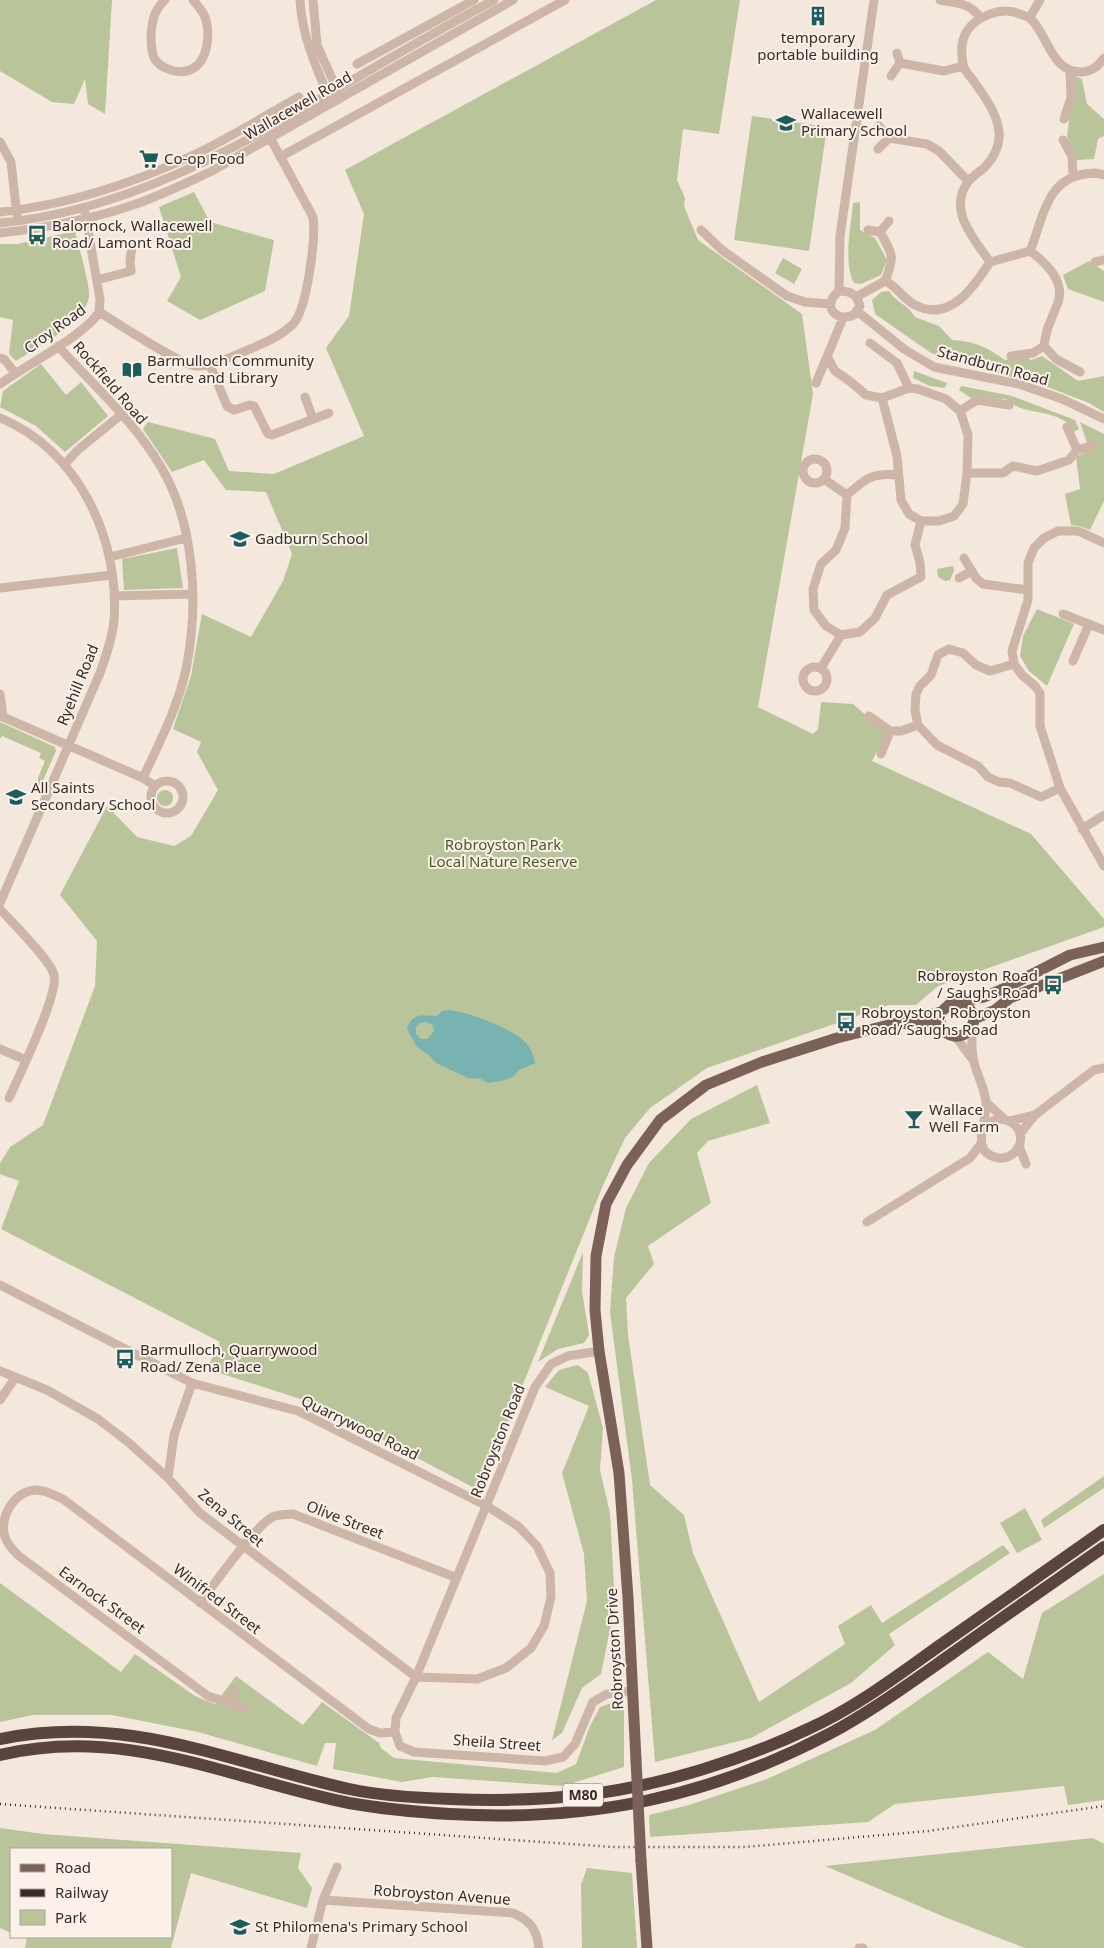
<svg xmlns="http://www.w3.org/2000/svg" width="1104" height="1948" font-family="'Noto Sans',sans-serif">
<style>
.green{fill:#b9c49b}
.water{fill:#79b3b1;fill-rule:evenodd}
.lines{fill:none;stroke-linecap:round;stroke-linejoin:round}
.minor{stroke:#cdb6a7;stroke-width:9}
.major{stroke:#7b6258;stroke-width:11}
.highway{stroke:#5a453e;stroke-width:12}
.rail{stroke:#392c28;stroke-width:2.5;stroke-dasharray:1 4;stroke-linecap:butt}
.major-bridge{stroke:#7b6258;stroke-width:11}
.labels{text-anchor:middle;stroke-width:4;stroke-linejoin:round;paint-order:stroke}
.shield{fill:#fbf1e9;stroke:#736762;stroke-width:1}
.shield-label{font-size:14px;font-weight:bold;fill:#392c28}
.poi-label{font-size:15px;fill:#392c28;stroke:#fbf1e9;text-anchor:start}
.street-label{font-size:15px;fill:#392c28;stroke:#fbf1e9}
.park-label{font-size:15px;fill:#4a592a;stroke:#fbf1e9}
</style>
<rect width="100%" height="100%" fill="#f4e7dc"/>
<path class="green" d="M0,0H112L105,114L88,104L85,79L74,104L52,102L0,71Z
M656,0H740L719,134L683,129L677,180L685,198L684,206L698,240L802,314L813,394L758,707L813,734L818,729L821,702L853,704L886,733L872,761L1031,834L1104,919V927L938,986L916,1005H889L707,1068L650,1108L625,1138L604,1183L480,1491L313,1403L207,1369L220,1342L1,1229L19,1181L0,1174V1163L10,1147L43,1125L95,986L97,941L60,895L107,806L137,837L174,846L191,836L218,790L197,752L201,742L173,729L191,676L202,614L251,637L283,581L292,554L266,492L226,490L204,460L172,472L143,429L148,422L215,439L229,471L274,474L364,436L326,348L349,316L364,214L345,170Z
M1074,75L1082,79L1087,104L1104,119V136L1098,139L1094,159L1077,160L1067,137Z
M752,116L827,127L809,251L734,240Z
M194,192L210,222L274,240L265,291L200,320L167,301L181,277L159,207Z
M860,202V230L875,238L887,260L881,275L861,284L854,283C843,263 851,226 853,203Z
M75,231C78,246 90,283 89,296C87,322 37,347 16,361L9,354L13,320L0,317V244H18Z
M783,258L802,269L794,284L775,273Z
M1089,261L1104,271V302L1068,289L1063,275Z
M889,291C897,304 907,303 915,317L939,326L952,340C974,341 987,347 1005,360L1026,356L1031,360L1042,356L1078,381L1104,376V412L1089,403L1040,384L967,366L931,353L875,314L872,300L881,292Z
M41,364L66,395L81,382L108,416L65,452L36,426L0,407L3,391Z
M914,371L947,383L945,388L930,386L913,378Z
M961,386L1012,396L1075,420L1079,429L1073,432C1071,429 1069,424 1066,422C1049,409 1022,415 1006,399L971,398L959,390Z
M1080,422L1104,434V501L1090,530L1079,526L1071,525L1065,494L1080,489L1076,457L1089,449Z
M177,548L183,588L124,590L122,559Z
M953,566L954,571L950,580L945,581L938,577L937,569Z
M1037,609L1074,624L1047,686L1029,671L1020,656L1023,636Z
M0,722L55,747L56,751L41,785L38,784V778L45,761L39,758L41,753L2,736L0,739Z
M157 798a8 8 0 1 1 16 0a8 8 0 1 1-16 0Z
M757,1085L770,1123L708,1141L697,1153L711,1203L648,1246L654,1264L626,1298L628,1335L650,1485L684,1515L693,1553L759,1702L845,1644L838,1626L871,1605L882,1623L1003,1545L1010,1553L889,1634L895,1645L851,1683L751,1738L655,1762L632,1480L610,1312L614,1257L626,1208L649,1163L691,1119Z
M583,1252L582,1291L589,1335L584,1343L558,1349L538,1362Z
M578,1365L588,1373L603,1428L600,1470L610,1513L615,1605L601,1674L582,1688L562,1733L552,1740L587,1601L584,1554L562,1473L589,1406L545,1387L559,1370Z
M1104,1476V1488L1044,1528L1041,1520Z
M1025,1508L1042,1540L1017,1553L1000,1523Z
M1104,1574V1800L1068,1805L1064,1786L895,1804L868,1822L650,1837L649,1815L689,1805L767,1779L875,1730L988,1652L1023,1679L1042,1613Z
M0,1583L121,1672L135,1654L195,1696L215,1704L236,1676L303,1725L322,1702L379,1743L381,1748L394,1758L557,1773L576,1764L590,1726L600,1707L611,1703L624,1711V1767L563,1786L432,1777L402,1782L333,1769L336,1743H325L317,1766L198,1732L112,1715H33L0,1722Z
M0,1828L43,1834L301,1853L298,1868L312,1888L307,1908L191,1873L171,1948H25L27,1937H171V1849H11V1933L0,1928Z
M1093,1838L1104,1844V1948H1025L947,1918L825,1866Z
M587,1868L632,1873L637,1948H582L581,1885Z"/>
<path class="water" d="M449,1010C468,1012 507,1027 522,1039C529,1045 534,1054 535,1063L519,1070L513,1077L502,1081L488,1083L481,1079L468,1078L436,1063L430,1056L417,1047L407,1029C412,1012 422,1016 437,1016L442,1011ZM426,1022L433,1025L434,1031L427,1039H421L416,1034V1027L420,1023Z"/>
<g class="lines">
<path class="minor" d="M165,0C154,10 152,21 151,35C151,42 151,51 154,58C161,70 181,75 192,69C208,61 210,35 206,20C204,12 198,6 193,0
M300,0C302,36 316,68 330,99
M313,0L317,45L339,94
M940,0C959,4 968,2 981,18
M1030,17L1040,0
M900,63L944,71L963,66
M357,64L474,0
M891,76L900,63L897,53
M1064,119L1071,98L1070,71
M889,138L927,144L939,151L968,181
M1063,140L1072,156L1073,176
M0,142L11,162L17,216
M878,149L889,138L879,126
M280,157L565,0
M0,212C68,205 134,183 196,154C231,137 265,116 299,97
M85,213L100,299L99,312
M0,223C125,211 233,150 339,88C390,58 442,28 494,0
M701,230L722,250L787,296L805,302L830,304
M868,230L880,232L889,221
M880,232C893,255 895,256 885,281
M0,233C45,228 93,219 136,204C161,195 186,183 210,172L513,0
M1030,251C1046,263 1067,282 1057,305C1051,321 1046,328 1044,346L1056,359L1080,372
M990,262C974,239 947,210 968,182C972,176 980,172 985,167C1013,137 994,110 975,83C971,77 964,71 963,64C961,53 961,40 967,31C977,16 1001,7 1017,13C1022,15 1028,16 1031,19C1049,37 1051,73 1083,72C1093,71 1099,66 1104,58
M1095,262L1104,260
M97,280L131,271L130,261L132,247
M839,291L840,236L874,0
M839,291C850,291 857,294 860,306L854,315C835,323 821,305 839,291Z
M856,297L885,281C896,285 903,299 915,305C950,323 974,287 990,262L1030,251C1043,220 1045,180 1085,174C1092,173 1097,172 1104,175
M857,311L904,349L934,367L1019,384L1062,399L1104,419
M99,312C118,323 178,364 196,366C213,367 228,358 243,352C261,344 279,338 293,324C307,310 316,238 313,217L260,119
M870,343L897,363L909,388
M58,346C93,385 134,421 161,467C195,524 199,605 186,669C178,707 159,743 143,778
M1011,356L1033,353L1044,346
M0,358L4,359L15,373
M828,358L835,371L851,382L866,395L882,398L897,456L901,500L909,514L921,521
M210,365L227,406L234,410L250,405L254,406L268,434L272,435L329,413
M816,383L843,318
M0,384C26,365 84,336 99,312
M305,397L313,419
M882,398L909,388L918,389L946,399L960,411L968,435L967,473L963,504L954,516L939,521H921
M960,411L977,400L1009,405
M0,418C79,450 120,540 114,621C112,639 106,656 100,673L0,903
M1077,450L1094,445
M803 471a12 12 0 1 1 24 0a12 12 0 1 1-24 0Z
M64,465L79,449L122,414
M967,473H1003L1013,466L1037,471L1069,460L1077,450L1067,427
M898,475C872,472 865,479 847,495L845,528L836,550L821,564L813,589L814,610L826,626L841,635L860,632L875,618L887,595L921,577L920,562L915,545L921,521
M824,479L847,495
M1104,543L1078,531H1058L1044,538L1034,548L1028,563V600L1012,651L1014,664L1022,675L1035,686L1040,693V726L1060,788L1104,866
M110,557L186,538
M964,558L976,578L983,584L1028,590
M959,578L972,571
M0,588L112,575
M114,596L193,594
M1063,614L1104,630
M1073,661L1089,624
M1014,664L990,671L976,665L963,653L949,649L938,655L931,675L920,686L916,694L915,711L918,725L937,745L978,766L988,777L999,782L1010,783L1041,797L1060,788
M803 679a12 12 0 1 1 24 0a12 12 0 1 1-24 0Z
M821,668L841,635
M0,694L3,717L143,778L155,786
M869,716L890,731H901L918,725
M881,754L890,731
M151 797a16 16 0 1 1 32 0a16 16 0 1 1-32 0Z
M1082,829L1104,815
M0,909C11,921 52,962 54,975C59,994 19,1076 9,1098
M972,1028C972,1039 971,1051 974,1062C977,1075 985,1089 986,1102C988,1121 968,1152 998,1158C1005,1159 1010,1157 1015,1152C1033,1132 1004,1106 984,1127
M956,1037L973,1060
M0,1049L26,1060
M986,1102L1003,1118
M1010,1121L1034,1115
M1020,1134L1035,1115L1094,1070L1104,1068
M1019,1146L1026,1164
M867,1222L970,1158L981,1144
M0,1285L192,1383L298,1411L487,1506L518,1526L537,1546L550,1573L551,1597L544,1626L531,1648L506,1668L477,1679L416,1677L200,1513L168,1478L128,1442L98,1419L47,1390L0,1371
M599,1351L568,1356L551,1364L535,1387L416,1677L396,1718L395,1732L400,1746L414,1752L545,1761L563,1757L575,1744L593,1702L607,1694L632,1691
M0,1400L15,1378
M168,1478L174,1435L192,1383
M200,1603C213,1586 256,1524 273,1517C279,1514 287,1515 293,1514L457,1578
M230,1703L235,1690
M245,1708L208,1696L19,1556C12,1549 6,1543 4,1533C1,1513 16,1491 36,1490C46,1490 54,1495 63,1499L369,1729L380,1733L395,1732
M323,1900L513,1913C530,1920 537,1930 539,1948
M311,1948L323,1900L337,1867
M859,1948H863"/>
<path class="major" d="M961,1003C993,1017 957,1055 940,1025L941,1012L951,1003L984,997L1005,988L1070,955L1104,947
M974,1019L995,1010L1010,998L1104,961
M906,1024L940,1025
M636,1760L628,1598L619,1473L599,1351L595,1310L596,1256L606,1204L627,1165L660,1120L706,1085L762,1062L837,1038L941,1012
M641,1861L647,1948"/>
<path class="highway" d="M0,1739C127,1713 228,1762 349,1789C383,1796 416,1798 450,1799C497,1801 545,1800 592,1794C662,1785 745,1759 808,1729C855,1708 897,1676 939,1646C994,1607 1049,1569 1104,1530
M0,1755C125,1725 230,1779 349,1803C383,1809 416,1812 450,1814C587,1822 707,1798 829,1734C872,1711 913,1681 953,1653C1003,1617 1054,1582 1104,1547"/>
<path class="rail" d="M0,1804L613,1847H745L928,1831L1104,1806"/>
<path class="major-bridge" d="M636,1760L641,1861"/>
</g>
<defs>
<symbol id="building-bare" viewBox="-9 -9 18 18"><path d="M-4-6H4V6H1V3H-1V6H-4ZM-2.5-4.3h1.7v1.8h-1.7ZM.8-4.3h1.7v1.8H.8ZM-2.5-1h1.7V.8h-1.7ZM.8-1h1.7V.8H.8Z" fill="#1a5d5d" stroke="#fbf1e9" stroke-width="2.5" paint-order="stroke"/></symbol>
<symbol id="school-bare" viewBox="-9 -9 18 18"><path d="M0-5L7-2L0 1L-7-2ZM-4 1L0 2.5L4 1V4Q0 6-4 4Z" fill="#1a5d5d" stroke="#fbf1e9" stroke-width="2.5" paint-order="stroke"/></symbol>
<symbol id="supermarket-bare" viewBox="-9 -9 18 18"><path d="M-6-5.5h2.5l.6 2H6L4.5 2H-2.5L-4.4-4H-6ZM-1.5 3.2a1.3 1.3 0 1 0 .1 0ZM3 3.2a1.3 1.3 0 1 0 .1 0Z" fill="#1a5d5d" stroke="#fbf1e9" stroke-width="2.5" paint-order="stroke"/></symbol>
<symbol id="bus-bare" viewBox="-9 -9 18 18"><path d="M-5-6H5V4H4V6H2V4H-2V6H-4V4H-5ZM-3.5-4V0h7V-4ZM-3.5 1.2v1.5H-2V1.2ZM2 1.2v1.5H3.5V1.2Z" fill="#1a5d5d" stroke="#fbf1e9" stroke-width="2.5" paint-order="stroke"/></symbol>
<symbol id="library-bare" viewBox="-9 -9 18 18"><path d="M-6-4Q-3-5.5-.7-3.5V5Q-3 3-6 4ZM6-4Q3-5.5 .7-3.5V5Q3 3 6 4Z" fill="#1a5d5d" stroke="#fbf1e9" stroke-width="2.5" paint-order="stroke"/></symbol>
<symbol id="bar-bare" viewBox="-9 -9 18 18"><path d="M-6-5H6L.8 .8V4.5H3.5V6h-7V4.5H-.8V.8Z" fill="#1a5d5d" stroke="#fbf1e9" stroke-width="2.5" paint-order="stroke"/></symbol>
</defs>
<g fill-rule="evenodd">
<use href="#building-bare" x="804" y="2" width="28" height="28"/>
<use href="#school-bare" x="772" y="109" width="28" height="28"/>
<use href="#supermarket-bare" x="135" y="145" width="28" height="28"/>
<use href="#bus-bare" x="23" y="221" width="28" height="28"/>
<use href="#library-bare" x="118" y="356" width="28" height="28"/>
<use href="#school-bare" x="226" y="525" width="28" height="28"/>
<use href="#school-bare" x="2" y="783" width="28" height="28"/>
<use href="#bus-bare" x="1039" y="971" width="28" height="28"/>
<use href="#bus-bare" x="832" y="1008" width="28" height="28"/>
<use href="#bar-bare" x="900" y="1105" width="28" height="28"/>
<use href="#bus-bare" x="111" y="1345" width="28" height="28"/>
<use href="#school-bare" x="226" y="1913" width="28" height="28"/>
</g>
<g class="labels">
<rect class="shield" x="563" y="1783.5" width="40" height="23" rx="4"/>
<g class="shield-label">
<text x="583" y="1800">M80</text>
</g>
<g class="poi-label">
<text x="818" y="43" text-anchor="middle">temporary<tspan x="818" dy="17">portable building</tspan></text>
<text x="801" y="119">Wallacewell<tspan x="801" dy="17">Primary School</tspan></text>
<text x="164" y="164">Co-op Food</text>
<text x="52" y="231">Balornock, Wallacewell<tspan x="52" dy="17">Road/ Lamont Road</tspan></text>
<text x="147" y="366">Barmulloch Community<tspan x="147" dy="17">Centre and Library</tspan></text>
<text x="255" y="544">Gadburn School</text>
<text x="31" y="793">All Saints<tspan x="31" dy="17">Secondary School</tspan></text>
<text x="1038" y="981" text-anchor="end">Robroyston Road<tspan x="1038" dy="17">/ Saughs Road</tspan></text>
<text x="861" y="1018">Robroyston, Robroyston<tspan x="861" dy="17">Road/ Saughs Road</tspan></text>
<text x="929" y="1115">Wallace<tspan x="929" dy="17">Well Farm</tspan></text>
<text x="140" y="1355">Barmulloch, Quarrywood<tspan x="140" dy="17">Road/ Zena Place</tspan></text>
<text x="255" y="1932">St Philomena's Primary School</text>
</g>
<g class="street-label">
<text transform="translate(298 106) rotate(-30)" y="5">Wallacewell Road</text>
<text transform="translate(55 329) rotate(-36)" y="5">Croy Road</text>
<text transform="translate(993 366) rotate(15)" y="5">Standburn Road</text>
<text transform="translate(110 383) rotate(49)" y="5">Rockfield Road</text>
<text transform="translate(78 685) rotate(-68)" y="5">Ryehill Road</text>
<text transform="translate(360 1428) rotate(26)" y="5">Quarrywood Road</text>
<text transform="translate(498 1441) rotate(-68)" y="5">Robroyston Road</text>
<text transform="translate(231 1518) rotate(40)" y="5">Zena Street</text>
<text transform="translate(345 1520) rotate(21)" y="5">Olive Street</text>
<text transform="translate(217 1599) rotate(37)" y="5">Winifred Street</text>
<text transform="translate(102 1600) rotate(36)" y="5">Earnock Street</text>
<text transform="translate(615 1649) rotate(-93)" y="5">Robroyston Drive</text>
<text transform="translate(497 1743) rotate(4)" y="5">Sheila Street</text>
<text transform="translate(442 1895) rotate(4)" y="5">Robroyston Avenue</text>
</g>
<g class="park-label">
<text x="503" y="850">Robroyston Park<tspan x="503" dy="17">Local Nature Reserve</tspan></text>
</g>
</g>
<rect x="10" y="1848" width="162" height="90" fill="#fbf1e9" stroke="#ada29c"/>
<rect x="20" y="1864" width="25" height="8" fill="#7b6258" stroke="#ada29c"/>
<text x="55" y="1873" font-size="15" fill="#392c28">Road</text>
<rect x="20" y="1889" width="25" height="8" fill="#392c28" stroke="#ada29c"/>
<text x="55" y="1898" font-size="15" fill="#392c28">Railway</text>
<rect x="20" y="1910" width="25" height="15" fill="#b9c49b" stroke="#ada29c"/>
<text x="55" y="1923" font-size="15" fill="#392c28">Park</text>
</svg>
